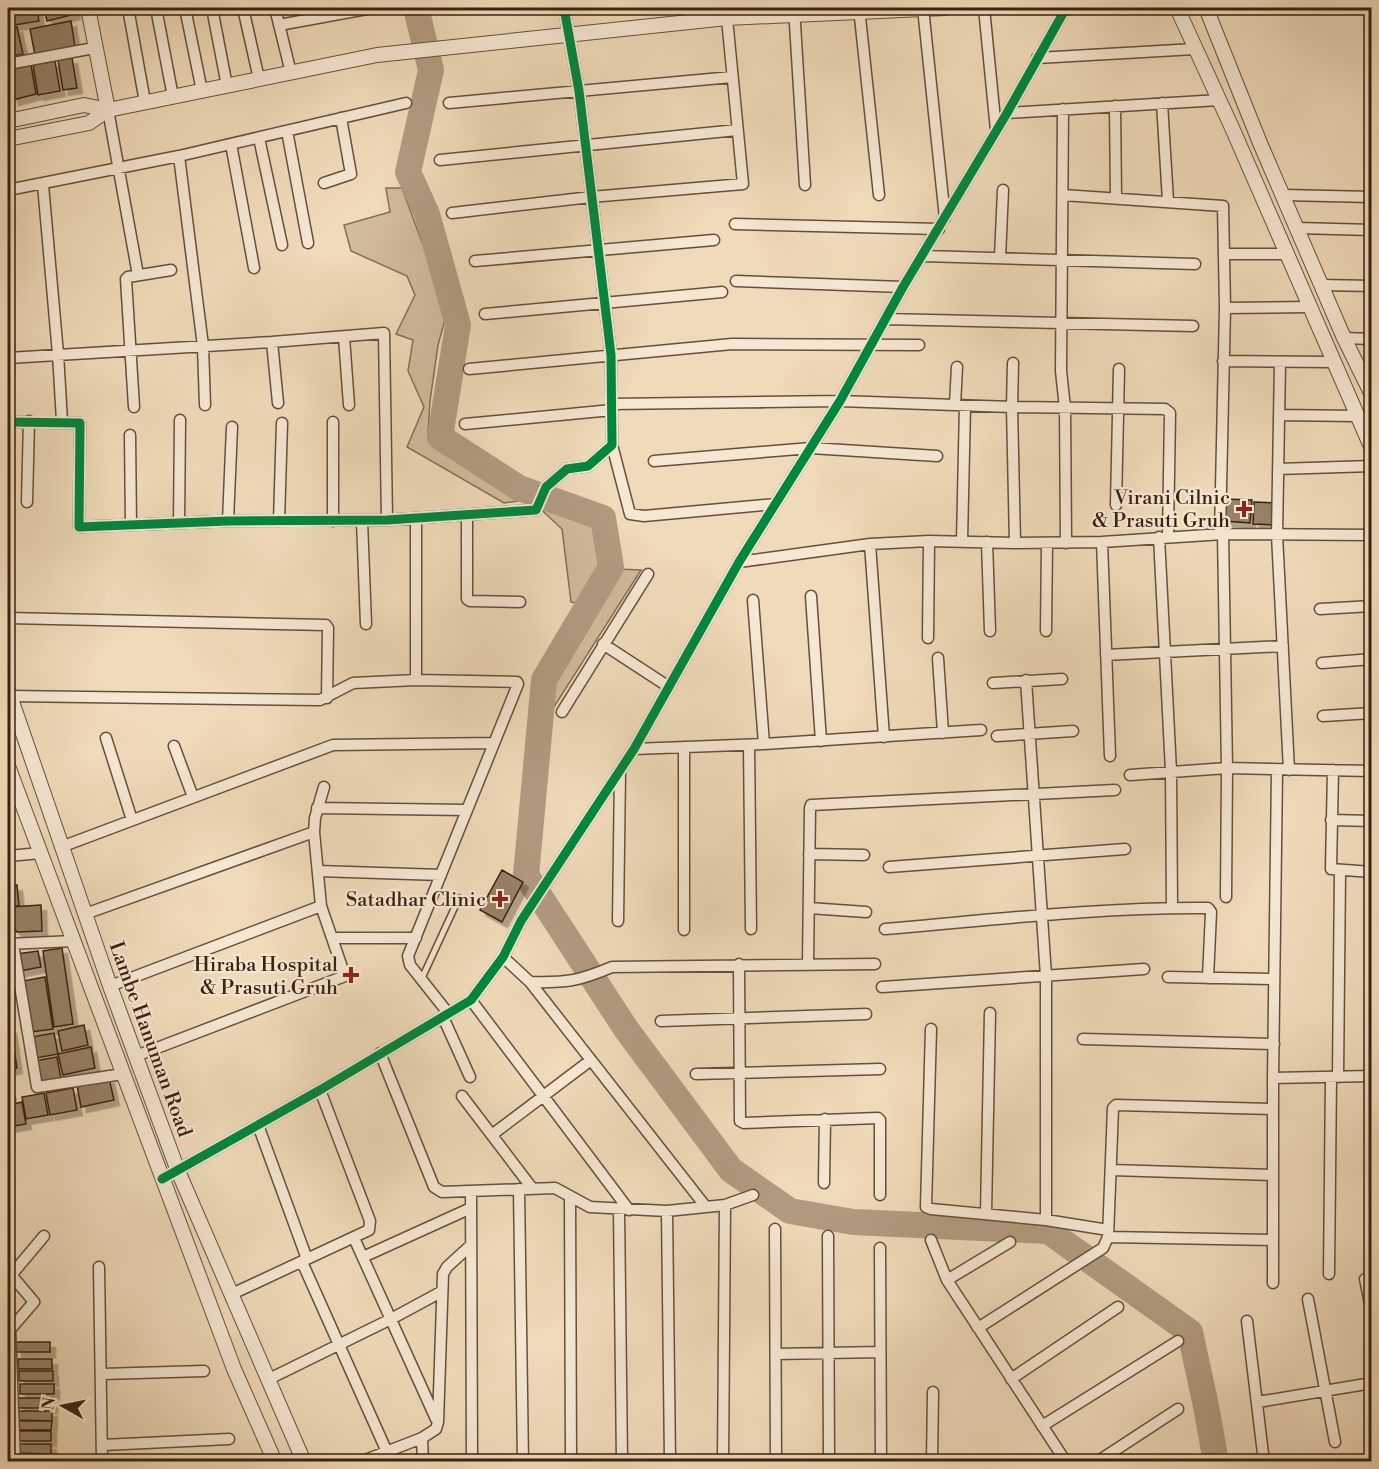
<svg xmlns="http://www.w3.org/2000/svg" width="1379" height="1469" font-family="'Libre Bodoni',serif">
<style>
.green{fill:#d0bb9c;stroke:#846e56;stroke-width:1.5}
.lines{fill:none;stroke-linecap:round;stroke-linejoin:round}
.river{stroke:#b19b80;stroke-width:26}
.building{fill:#978268;stroke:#382211;stroke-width:1.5;filter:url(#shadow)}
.service-casing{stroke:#66503b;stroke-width:8}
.minor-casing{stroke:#66503b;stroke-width:13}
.tertiary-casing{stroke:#66503b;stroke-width:16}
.service{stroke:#f5e7d2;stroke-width:5}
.minor{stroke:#f5e7d2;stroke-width:10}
.tertiary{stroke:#f5e7d2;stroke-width:14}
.cycleway-casing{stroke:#f5e7d2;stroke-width:13}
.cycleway{stroke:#00873e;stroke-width:9}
.poi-dot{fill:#8f2418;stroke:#f5e7d2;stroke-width:2}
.labels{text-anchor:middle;stroke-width:4.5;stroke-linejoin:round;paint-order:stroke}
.poi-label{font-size:20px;fill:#382211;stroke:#f5e7d2;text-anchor:end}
.street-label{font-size:20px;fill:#382211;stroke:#f5e7d2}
</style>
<defs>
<filter id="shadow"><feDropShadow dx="5.5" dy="5.5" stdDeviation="0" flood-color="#0004"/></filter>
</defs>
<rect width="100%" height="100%" fill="#efdab9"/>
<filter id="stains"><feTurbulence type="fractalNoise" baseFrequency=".00333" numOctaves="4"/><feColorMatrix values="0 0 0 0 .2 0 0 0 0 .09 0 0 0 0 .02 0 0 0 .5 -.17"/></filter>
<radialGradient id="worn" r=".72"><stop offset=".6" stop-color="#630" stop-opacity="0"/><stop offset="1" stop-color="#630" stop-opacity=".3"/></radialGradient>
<path class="green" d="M386,188H402L440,291L446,316L438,345L430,401L428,434L467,465L523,490L563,503L598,530L602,567L584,605L571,602L562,529L530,499L504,503L407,447L424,407L408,371L413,340L396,334L415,295L407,276L351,251L344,225L390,212Z
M614,569L641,570L554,707L542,697Z"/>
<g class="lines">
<path class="river" d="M416,8L431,70L408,172L427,214L458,325L440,437L519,488L603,518L611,567L544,680L526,875L626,1029L731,1170L790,1211L853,1222L1048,1231L1190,1332L1206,1406L1216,1462"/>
</g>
<path class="building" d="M8,8H37L39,21L8,26Z
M44,8H74L75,14L47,21Z
M71,21L75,47L35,55L30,29Z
M17,27L23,54L8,57V29Z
M72,58L77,88L63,90L58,60Z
M55,61L60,91L38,95L33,65Z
M31,65L36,94L13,100L8,70Z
M1225,499L1252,500L1250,523L1224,521Z
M1254,502L1276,503L1275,525L1253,524Z
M502,870L523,882L502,922L480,910Z
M17,885L19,906H9L10,926L8,927V886Z
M41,905L42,931L17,932L11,925L10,907Z
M62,948L73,1024L54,1027L43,951Z
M38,951L41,967L20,971L17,954Z
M45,977L53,1029L31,1032L23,981Z
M84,1025L88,1045L62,1051L58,1031Z
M8,1028H11L17,1068L8,1070Z
M54,1033L58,1054L36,1058L32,1037Z
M91,1047L95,1068L63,1075L58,1054Z
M57,1057L61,1079L39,1082L35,1061Z
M109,1078L114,1100L81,1107L77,1085Z
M73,1088L77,1110L50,1115L46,1093Z
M44,1093L48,1115L26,1119L22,1097Z
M22,1102L26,1124L8,1127V1105Z
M16,1342H50V1352H16Z
M18,1359H52V1369H18Z
M19,1371H53V1381H19Z
M20,1384H54V1394H20Z
M18,1398H53L52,1408H18Z
M18,1411H52V1421L18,1420Z
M18,1421H52L51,1430H17Z
M17,1431H51V1441H17Z
M17,1444H51V1454L17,1453Z
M19,1456H53V1462H19Z"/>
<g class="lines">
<defs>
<path id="service" d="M422,978L459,898"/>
<path id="minor" d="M128,8L145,102
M156,8L173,97
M185,8L202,91
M212,8L227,86
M243,8L259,79
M275,8L291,73
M794,8L805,185
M859,8L879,195
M923,8L945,218
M984,8L996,130
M279,25L372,8
M1037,58L1195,49
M8,64L94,48
M449,103L732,77
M1162,103L1168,201
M1115,106L1116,198
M1063,109L1061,371L1065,408L1066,543
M108,110L138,275
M1007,113L1219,100
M287,131L308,243
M259,138L282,245
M231,144L254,268
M179,156L203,346L205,405
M440,160L737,130
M324,183L351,174L341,118
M43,185L58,354L62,421
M8,190L179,156L406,103
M1063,195L1223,206L1225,308L1220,534
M1283,195L1372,197
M452,213L591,197L743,184L726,8
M735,224L939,229
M1297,228L1372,230
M1225,254H1286
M923,256L1195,264
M1000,258L1003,190
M475,261L714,240
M736,281L903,287
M1322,285L1372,286
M1225,308L1309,307
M485,314L722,292
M885,319L1193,326
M344,337L349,405
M1344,338L1372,339
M272,342L278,403
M8,358L272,342L384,333L387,520
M1223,361L1333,362
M1280,362L1277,535L1289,770
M1013,363L1012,407L1015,543
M469,369L732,344L919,345
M612,404L840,401L1012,407L1165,409L1170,413L1168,536
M955,405L957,367
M134,407L126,279L128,277L171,270
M1279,415L1356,416
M8,422L80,423L79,527L228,521L387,520L536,510L546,487L567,469L588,466L612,445L611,355L579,91L564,8
M333,422V521
M465,424L612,410
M130,435L131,525
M612,445L630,514L644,516L775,504
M654,461L811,448L937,456
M1278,469L1372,466
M27,502L29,421
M1116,505L1119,369
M467,515V599L470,601L520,602
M228,521L232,427
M279,521L282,423
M362,521L366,624
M179,523L180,420
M1223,534L1227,768L1226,897
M1159,537L1171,771L1172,908
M962,541L965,406
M987,542L990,631
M1102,542L1110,756
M870,544L884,737
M739,562L870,544L929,541L1015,543L1102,542L1223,534L1372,535
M811,596L821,741
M753,600L764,744
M1320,609L1372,606
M8,618L326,625L328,628L327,698
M1046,631L1047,543
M928,638L929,541
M603,644L669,687
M1106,655L1283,646
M938,658L943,733
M1322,663L1372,659
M416,680V519
M1026,680L1046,976V1220
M993,683L1062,679
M9,696L320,700L353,683L416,680L517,682L518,684L408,956L410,965L448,1013
M562,712L648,574
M1323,716L1372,713
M997,736L1073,731
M106,738L132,820
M749,745L751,929
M174,746L193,797
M634,749L764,744L981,730
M1333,770L1331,869L1372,872
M1130,775L1227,768L1372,771
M317,808L467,810
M1331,820L1372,821
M61,847L333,745L494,743
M809,854L864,855
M8,856L41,853
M889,867L1125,849
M318,871L441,875
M809,908L866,912
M85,914L314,832
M618,921L620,772
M885,929C992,920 1100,907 1208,908L1211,912L1208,978
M684,930V747
M332,938H416
M8,944L74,941
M13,944L37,1087L123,1074
M503,957L530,982L706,1207
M808,963L810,808L811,805L1115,790
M739,964L740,1121L744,1123L878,1118L880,1120V1195
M1168,977L1274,979
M530,982C566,983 579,981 612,967L875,964
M110,986L321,906
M882,987L1144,969
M471,1000L629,1210
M443,1017L470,1077
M661,1021L866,1014
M931,1029L926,1207L931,1209L1046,1220L1108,1230
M1083,1039L1274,1044
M380,1053L434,1187L442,1192L555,1188L590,1207L667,1211L725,1205L753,1195
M136,1056L345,976L321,906L314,832L315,818L324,787
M696,1074L880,1069
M1338,1077L1340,871
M1273,1078L1372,1076
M462,1096L532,1188
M8,1100H10
M258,1125L307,1259
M493,1134L591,1060
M1111,1170L1273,1175
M162,1179L320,1090L471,1000L503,957L521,921L634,749L739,562L840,401L903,287L1007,113L1066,8
M824,1183L825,1119
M519,1189L523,1462
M471,1191L472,1462
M570,1196L571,1462
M619,1210L622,1462
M667,1211L670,1462
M986,1213L990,1013
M775,1229L776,1462
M828,1236L829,1462
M1108,1237L1273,1240
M354,1238L436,1419
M931,1240L947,1280L1066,1462
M880,1248L881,1462
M363,1257L471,1208
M302,1262L387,1452
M99,1267L102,1462
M8,1271L34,1302L8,1332
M1329,1274L1331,1077
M8,1279L44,1236
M1365,1279L1372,1313
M947,1280L1010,1242
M1273,1283V1078L1277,770
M232,1294L369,1230L370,1221L320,1090
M1308,1299L1335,1442
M1247,1321L1264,1462
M978,1328L1103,1248L1108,1237L1113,1108L1116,1105L1273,1109
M10,1329L15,1462
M776,1354L879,1352
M102,1374L204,1371
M269,1379L391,1319L441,1292
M1011,1379L1118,1307
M1258,1402L1372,1383
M1042,1426L1178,1341
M422,1438L423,1462
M103,1445L229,1439
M360,1462L422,1438L436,1429L438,1422L443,1274L447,1267L471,1245
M723,1462L725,1205
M932,1462L933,1392
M1097,1462L1178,1409"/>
<path id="tertiary" d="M88,8L108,110
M1177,8L1233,130L1372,449
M1206,8L1260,143L1344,338L1372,395
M8,121L84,105L108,110L377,55L727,18L944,8
M8,139L89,123L108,110
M8,690L110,986L178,1171L304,1462
M8,766L234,1369L275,1462"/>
</defs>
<use href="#service" class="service-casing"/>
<use href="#minor" class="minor-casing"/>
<use href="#tertiary" class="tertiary-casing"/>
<use href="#service" class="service"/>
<use href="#minor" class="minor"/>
<use href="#tertiary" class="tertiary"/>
<defs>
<path id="cycleway" d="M8,422L80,423L79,527L228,521L387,520L536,510L546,487L567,469L588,466L612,445L611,355L579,91L564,8
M162,1179L320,1090L471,1000L503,957L521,921L634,749L739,562L840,401L903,287L1007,113L1066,8"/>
</defs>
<use href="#cycleway" class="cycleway-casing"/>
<use href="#cycleway" class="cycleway"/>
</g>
<g class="poi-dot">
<path d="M1241 500h6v6h6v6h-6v6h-6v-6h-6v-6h6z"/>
<path d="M497 890h6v6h6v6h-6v6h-6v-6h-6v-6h6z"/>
<path d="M348 966h6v6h6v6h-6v6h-6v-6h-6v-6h6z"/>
</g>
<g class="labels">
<g class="poi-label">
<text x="1230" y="504">Virani Cilnic<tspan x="1230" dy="23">&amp; Prasuti Gruh</tspan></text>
<text x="486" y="906">Satadhar Clinic</text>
<text x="338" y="971">Hiraba Hospital<tspan x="338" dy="23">&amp; Prasuti Gruh</tspan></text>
</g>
<g class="street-label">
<text transform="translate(151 1039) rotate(70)" y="7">Lambe Hanuman Road</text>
</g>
</g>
<rect width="1379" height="1469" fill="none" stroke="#efdab9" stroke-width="30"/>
<rect x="9" y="9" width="1361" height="1451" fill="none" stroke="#382211" stroke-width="3"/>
<rect x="15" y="15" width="1349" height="1439" fill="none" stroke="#382211" stroke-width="1.5"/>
<g transform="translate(63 1406) rotate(279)" stroke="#f5e7d2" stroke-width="4.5" paint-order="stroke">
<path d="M0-4.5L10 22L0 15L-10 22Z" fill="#382211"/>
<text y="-9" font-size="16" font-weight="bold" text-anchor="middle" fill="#382211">N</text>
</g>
<rect width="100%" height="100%" filter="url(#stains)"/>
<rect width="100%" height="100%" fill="url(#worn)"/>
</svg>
